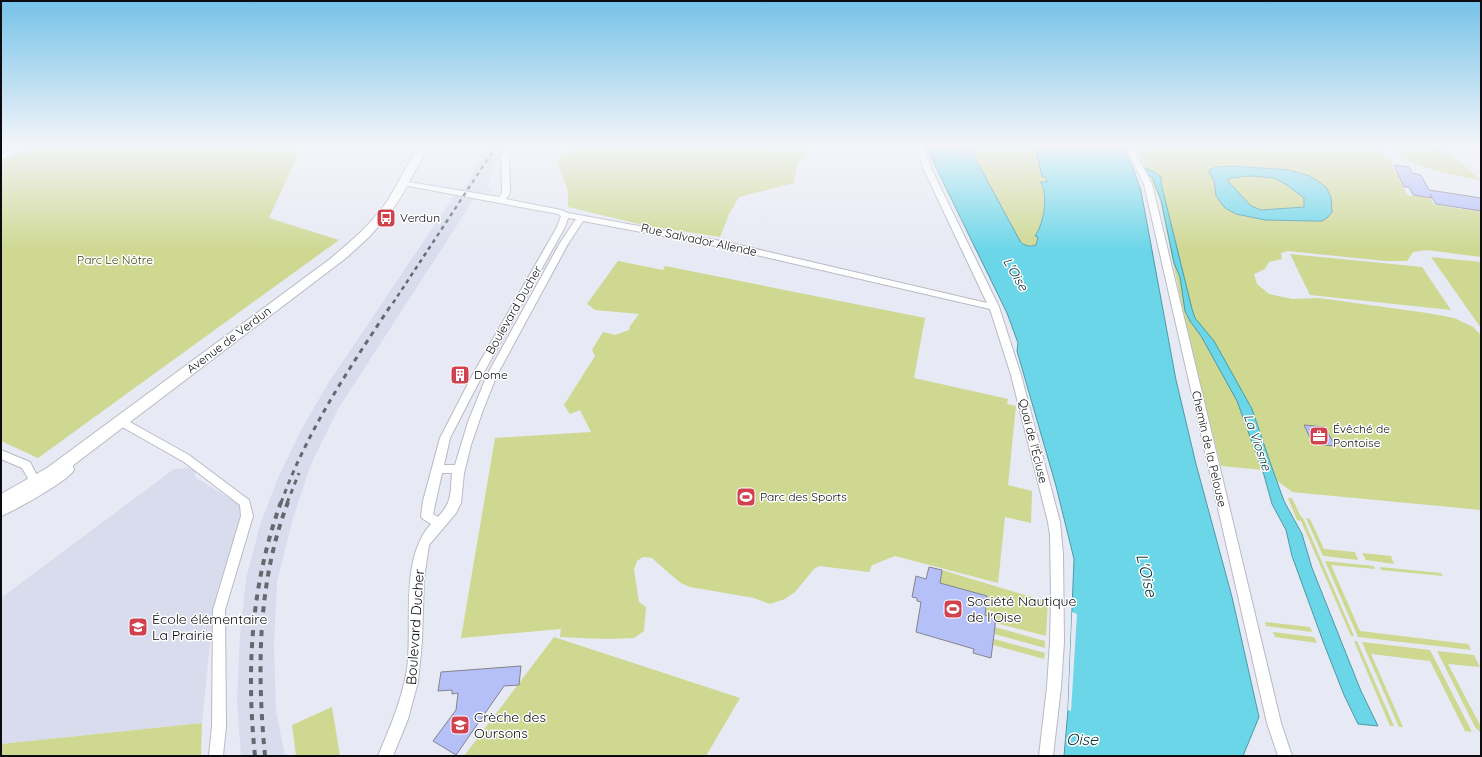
<svg xmlns="http://www.w3.org/2000/svg" width="1482" height="757" font-family="Quicksand,sans-serif">
<style>
.built{fill:#d8dced}
.green{fill:#ced891}
.water{fill:#6ad6e8;stroke:#4e99a7;fill-rule:evenodd}
.pier{fill:#e7e9f4}
.building{fill:#b5c0f9;stroke:#82848d}
.lines{fill:none;stroke-linecap:round;stroke-linejoin:round}
.minor-casing{stroke:#b8bac4;stroke-width:2}
.secondary-casing{stroke:#b8bac4;stroke-width:2}
.minor{fill:#fff;fill-rule:evenodd}
.secondary{fill:#fff;fill-rule:evenodd}
.rail-far2{stroke:#67676e;stroke-width:2.5;stroke-dasharray:4 4;stroke-linecap:butt}
.rail-far1{stroke:#67676e;stroke-width:3;stroke-dasharray:5 5;stroke-linecap:butt}
.rail{stroke:#67676e;stroke-width:4;stroke-dasharray:6 6;stroke-linecap:butt}
.labels{text-anchor:middle;stroke-width:3;stroke-linejoin:round;paint-order:stroke}
.poi-label{font-size:12px;fill:#0c0c10;stroke:#fff;text-anchor:start}
.street-label{font-size:12px;fill:#0c0c10;stroke:#fff}
.park-label{font-size:12px;fill:#404509;stroke:#fff}
.water-label{font-size:13px;font-style:italic;fill:#00343b;stroke:#fff}
.near-poi-label{font-size:14px;fill:#0c0c10;stroke:#fff;text-anchor:start}
.near-street-label{font-size:14px;fill:#0c0c10;stroke:#fff}
.near-water-label{font-size:16px;font-style:italic;fill:#00343b;stroke:#fff}
</style>
<rect width="100%" height="100%" fill="#e7e9f4"/>
<path class="built" d="M491,145H507L491,170V178L487,188L493,189L491,192L475,193L461,190Z
M454,196L474,199L338,409L311,464L293,518L277,582L274,644L276,711L285,756H241L237,700L240,635L246,579L260,525L278,478L300,432L329,382Z
M188,468L196,470L195,477L238,504L240,512V518L216,595L213,612L202,723L1,744V598L174,469Z"/>
<path class="green" d="M35,145H299L301,148L269,218L339,240L38,458L1,441V162Z
M567,145H813L797,164L794,183L739,197L729,214L720,237L643,225L568,207V191L557,161Z
M968,145H1035L1042,177H1046L1047,182H1040C1049,196 1045,222 1036,236L1038,237L1036,245H1026L1020,241Z
M1137,145L1374,146L1383,149V155L1392,160V164L1407,195L1430,198L1435,205L1481,212V257L1427,250L1413,252L1407,261H1385L1288,251L1281,253L1282,259L1269,262L1265,269L1254,274L1257,284L1269,294L1292,299L1319,298L1427,313L1454,318L1473,327L1481,335V510L1292,492L1263,470L1221,466L1194,362L1160,201Z
M1385,146L1442,147L1481,180C1448,174 1412,168 1385,146Z
M1290,254L1422,267L1451,310L1310,295Z
M1431,257L1481,262V328Z
M618,261L663,270L665,266L925,318L914,378L1008,399L1007,404L1016,406L1008,485L1032,491L1031,523L1005,517L998,583L895,556L872,565L869,572L819,566L814,569L795,592L785,599L770,604L754,598L690,587L681,583L670,574L652,558L643,557L637,561L634,570L639,602L646,607L644,631L634,638L604,639L560,637L561,629L461,638L495,438L591,432L580,410L570,414L564,405L595,356L592,350L603,332L615,335L629,330L630,326L639,314L595,310L587,304Z
M1288,498H1292L1301,517L1303,518L1354,636H1351L1301,521L1297,520Z
M1306,518L1310,519L1324,549L1355,552L1358,560L1323,556Z
M1362,553L1391,556L1394,564L1366,560Z
M1325,561L1374,566L1375,569L1331,565L1360,631L1468,644L1471,650L1358,637Z
M1380,567L1441,573L1443,576L1381,570Z
M942,570L1048,602L1046,636L995,623L996,618L985,615L940,583Z
M1265,622L1310,627L1312,632L1266,626Z
M995,627L1045,641V648L994,634Z
M1273,632L1314,637L1317,643L1275,637Z
M554,637L740,698L706,756H464Z
M994,639L1045,653L1044,659L993,645Z
M1354,641H1357L1394,726H1390Z
M1362,642L1430,650L1472,732L1465,731L1430,661L1371,654L1403,727H1399Z
M1437,651L1474,655L1480,667L1448,664L1481,727V733L1475,727Z
M332,707L340,756H296L292,725Z
M202,723L201,756H1V744Z"/>
<path class="water" d="M925,145H968L1020,241C1024,246 1030,247 1036,245L1038,237L1035,236C1044,223 1049,194 1040,182H1047L1046,177H1042L1035,145H1121L1133,168L1141,191L1176,380L1196,464L1232,597L1259,717L1243,756H1064L1068,710L1074,559L1056,486L1017,351L1018,343L1007,313Z
M1233,166L1289,170L1310,176L1326,187L1331,197L1332,212L1328,217L1322,221H1312L1265,220L1236,214L1225,208L1216,196L1214,180L1209,173V170L1216,167ZM1250,176L1274,178L1287,185L1304,198V207L1261,210L1251,206L1228,181L1230,178Z
M1143,167L1156,173L1162,178L1161,183L1192,309L1195,318L1214,341L1252,409L1271,465L1284,501L1302,534L1312,568L1361,691L1378,726L1358,724L1344,695L1324,644L1292,556L1286,530L1272,504L1264,475L1237,401L1201,336L1190,321L1185,311L1180,277L1174,263L1161,200L1152,177L1142,172Z"/>
<path class="pier" d="M1072,612L1077,614L1071,711L1068,710Z"/>
<path class="building" d="M1394,165L1409,167L1412,173L1421,175L1429,190L1481,198V211L1436,204L1430,194L1432,198L1413,195L1409,187H1404Z
M1304,425L1325,427L1335,446L1313,444Z
M929,567L942,570L940,583L987,596L985,615L996,618L991,658L973,653L974,649L916,632L921,602L917,601V598L912,597L916,576L926,579Z
M521,666L519,685L504,686L456,755L433,741L456,710L458,693L452,694V690L438,691L441,672Z"/>
<g class="lines">
<defs>
<path id="minor" d="M21,145H30L1,160V155Z
M509,145H516L509,157L510,193L506,199L561,210L568,213L726,242L987,303L923,168L916,145H923L931,168L999,307L1021,375L1060,522L1063,554L1064,642L1061,687L1053,756H1039L1047,687L1050,642L1051,596L1050,535L1048,522L1011,375L990,309L726,248L583,221L568,244L497,375L483,410L471,445L464,473L461,503L456,513L429,545L424,578L422,642L418,682L408,719L393,756H378C390,727 402,700 407,669C413,625 399,559 431,524L423,519L421,516L423,501L440,438L473,374L557,227L561,216L558,214L403,185L399,183L403,181L499,197L502,193L501,157ZM568,218L576,219L560,243L487,375L468,422L455,465H444L450,438L483,374L565,227ZM442,473H452C450,493 453,501 438,517L433,514Z
M1124,145H1131L1152,184L1281,723L1292,756H1278L1267,723L1144,184Z
M121,417L189,455L249,500L253,516L225,610L226,726L223,756H209L212,726L213,610L241,516L240,505L184,462L117,424L116,421L117,418Z
M1,450L30,462L41,483L62,468L61,462L63,459L67,458L71,459L74,470C68,481 14,511 1,516V505L33,487L22,468L1,459Z"/>
<path id="secondary" d="M419,145H429L402,195L390,213L369,237L346,258L59,476L1,509V494L47,468L330,259C349,243 368,227 383,207C397,188 406,165 419,145Z"/>
</defs>
<use href="#minor" class="minor-casing"/>
<use href="#secondary" class="secondary-casing"/>
<use href="#minor" class="minor"/>
<use href="#secondary" class="secondary"/>
<path class="rail-far2" d="M393,303L497,145"/>
<path class="rail-far1" d="M281,503C307,430 351,366 393,302
M287,503L299,473"/>
<path class="rail" d="M255,756C246,669 251,584 281,502
M265,756C257,672 257,582 288,502"/>
</g>
<linearGradient id="sky" x2="0" y2="1"><stop stop-color="#75c2e8"/><stop offset="0.58" stop-color="#f4f5fa"/><stop offset="1" stop-color="#f4f5fa" stop-opacity="0"/></linearGradient>
<rect width="1482" height="251" fill="url(#sky)"/>
<defs>
<symbol id="bus-square" viewBox="-11 -11 22 22"><rect x="-9" y="-9" width="18" height="18" rx="4" fill="#d1414e" stroke="#fff"/><path d="M-5-6H5V4H4V6H2V4H-2V6H-4V4H-5ZM-3.5-4V0h7V-4ZM-3.5 1.2v1.5H-2V1.2ZM2 1.2v1.5H3.5V1.2Z" fill="#fff"/></symbol>
<symbol id="building-square" viewBox="-11 -11 22 22"><rect x="-9" y="-9" width="18" height="18" rx="4" fill="#d1414e" stroke="#fff"/><path d="M-4-6H4V6H1V3H-1V6H-4ZM-2.5-4.3h1.7v1.8h-1.7ZM.8-4.3h1.7v1.8H.8ZM-2.5-1h1.7V.8h-1.7ZM.8-1h1.7V.8H.8Z" fill="#fff"/></symbol>
<symbol id="office-square" viewBox="-11 -11 22 22"><rect x="-9" y="-9" width="18" height="18" rx="4" fill="#d1414e" stroke="#fff"/><path d="M-6-3h4V-5.5h4V-3h4V5H-6ZM-1-4.5V-3h2v-1.5ZM-6 0V1H6V0Z" fill="#fff"/></symbol>
<symbol id="stadium-square" viewBox="-11 -11 22 22"><rect x="-9" y="-9" width="18" height="18" rx="4" fill="#d1414e" stroke="#fff"/><path d="M0-5a6.5 5 0 1 0 0 10a6.5 5 0 1 0 0-10ZM-3.5-1.8h7v3.6h-7Z" fill="#fff"/></symbol>
<symbol id="school-square" viewBox="-11 -11 22 22"><rect x="-9" y="-9" width="18" height="18" rx="4" fill="#d1414e" stroke="#fff"/><path d="M0-5L7-2L0 1L-7-2ZM-4 1L0 2.5L4 1V4Q0 6-4 4Z" fill="#fff"/></symbol>
</defs>
<g fill-rule="evenodd">
<use href="#bus-square" x="375" y="207" width="22" height="22"/>
<use href="#building-square" x="449" y="364" width="22" height="22"/>
<use href="#office-square" x="1308" y="425" width="22" height="22"/>
<use href="#stadium-square" x="735" y="486" width="22" height="22"/>
<use href="#stadium-square" x="942" y="598" width="22" height="22"/>
<use href="#school-square" x="127" y="616" width="22" height="22"/>
<use href="#school-square" x="449" y="714" width="22" height="22"/>
</g>
<g class="labels">
<g class="poi-label">
<text x="400" y="222">Verdun</text>
<text x="474" y="379">Dome</text>
<text x="1333" y="433">Évêché de<tspan x="1333" dy="14">Pontoise</tspan></text>
<text x="760" y="501">Parc des Sports</text>
</g>
<g class="street-label">
<text transform="translate(699 240) rotate(12)" y="4">Rue Salvador Allende</text>
<text transform="translate(514 310) rotate(-60)" y="4">Boulevard Ducher</text>
<text transform="translate(229 340) rotate(-37)" y="4">Avenue de Verdun</text>
<text transform="translate(1033 441) rotate(76)" y="4">Quai de l'Écluse</text>
<text transform="translate(1209 449) rotate(77)" y="4">Chemin de la Pelouse</text>
</g>
<g class="park-label">
<text x="115" y="264">Parc Le Nôtre</text>
</g>
<g class="water-label">
<text transform="translate(1016 274) rotate(60)" y="5">L'Oise</text>
<text transform="translate(1258 442) rotate(71)" y="5">La Viosne</text>
</g>
<g class="near-poi-label">
<text x="967" y="606">Société Nautique<tspan x="967" dy="16">de l'Oise</tspan></text>
<text x="152" y="624">École élémentaire<tspan x="152" dy="16">La Prairie</tspan></text>
<text x="474" y="722">Crèche des<tspan x="474" dy="16">Oursons</tspan></text>
</g>
<g class="near-street-label">
<text transform="translate(415 627) rotate(-86)" y="5">Boulevard Ducher</text>
</g>
<g class="near-water-label">
<text transform="translate(1147 575) rotate(76)" y="6">L'Oise</text>
<text x="1082" y="745">Oise</text>
</g>
</g>
<rect width="1482" height="757" fill="none" stroke="#0c0c10" stroke-width="4"/>
</svg>
